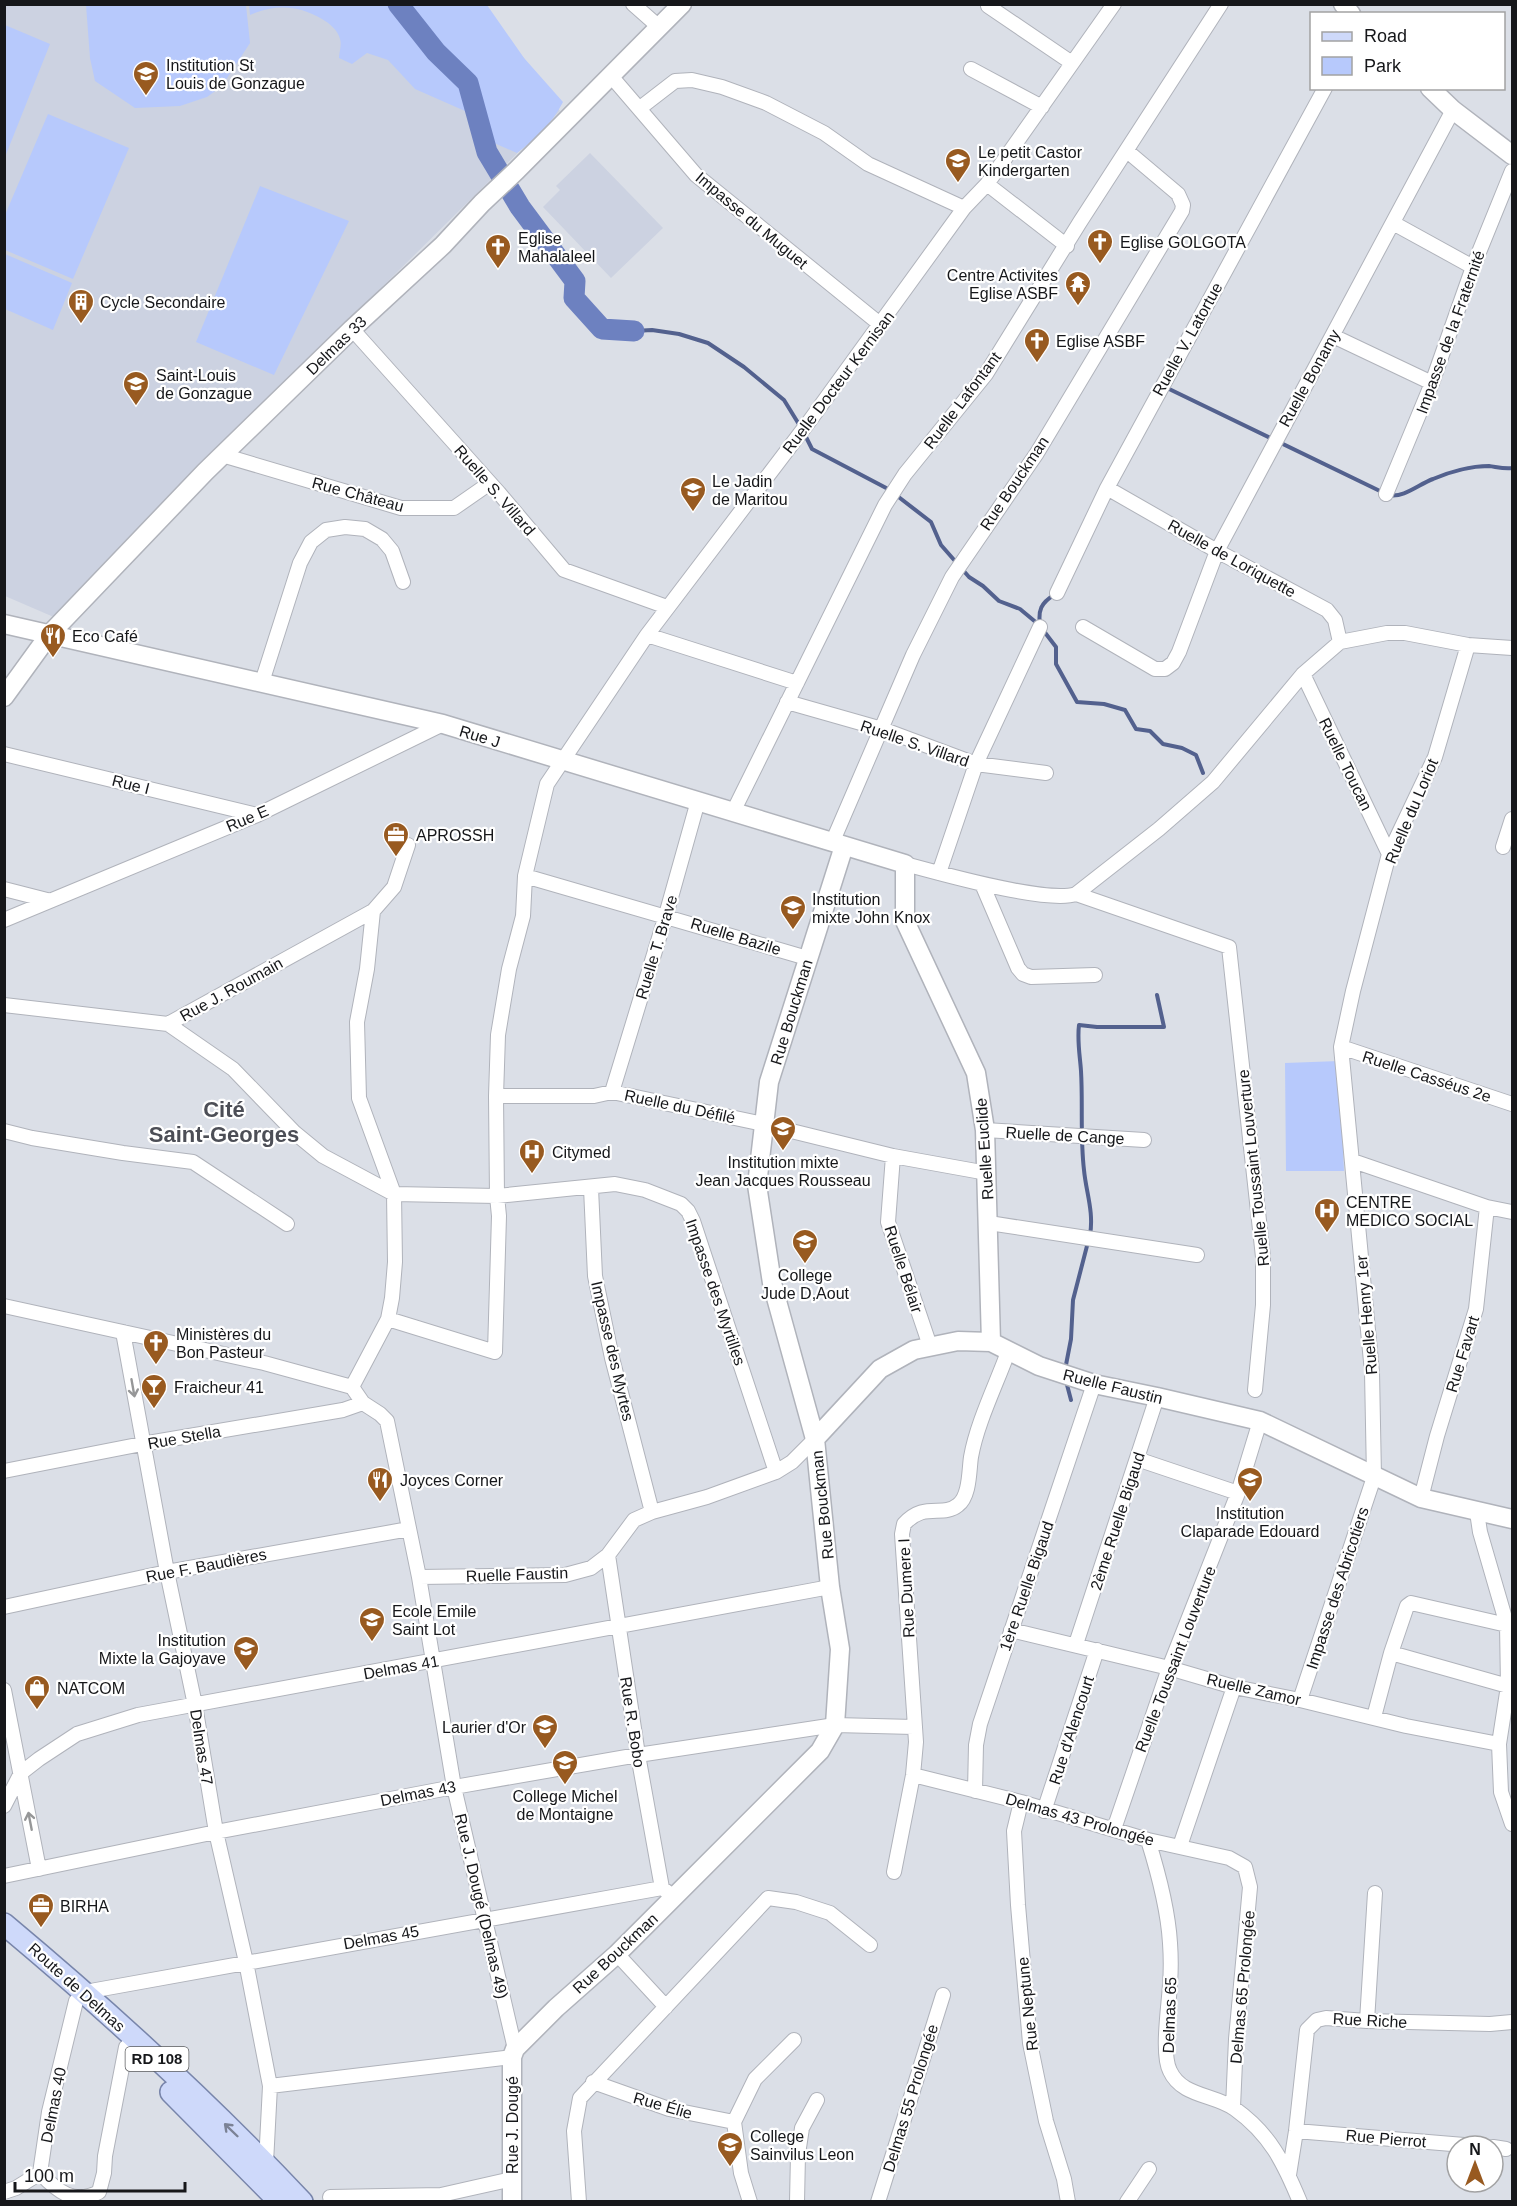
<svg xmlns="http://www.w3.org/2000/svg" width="1517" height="2206" font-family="Helvetica,sans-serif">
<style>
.built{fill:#ccd2e1}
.green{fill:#b7c9fc}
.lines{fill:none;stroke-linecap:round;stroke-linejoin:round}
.stream{stroke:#53618e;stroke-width:4}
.river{stroke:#6d81c0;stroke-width:21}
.street-casing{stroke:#b0b3bb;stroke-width:16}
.secondary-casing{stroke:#b0b3bb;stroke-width:21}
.primary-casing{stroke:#7885aa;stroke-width:24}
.street{stroke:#fff;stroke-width:14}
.secondary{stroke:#fff;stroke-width:18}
.primary{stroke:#ced9fa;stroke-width:21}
.oneway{stroke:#969798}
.oneway2{stroke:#7b8295}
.labels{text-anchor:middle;stroke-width:4.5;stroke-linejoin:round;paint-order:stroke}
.shield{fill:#fff;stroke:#5c5d5f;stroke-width:1.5}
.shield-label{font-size:15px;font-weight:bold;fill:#16171a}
.poi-label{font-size:16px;fill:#16171a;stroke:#fff;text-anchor:start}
.street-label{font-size:16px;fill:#16171a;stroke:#fff}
.district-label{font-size:22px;font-weight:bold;fill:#4c4e56;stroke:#fff}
</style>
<rect width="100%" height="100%" fill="#dbdfe7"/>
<path class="built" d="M4,5H480L524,58L560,111L379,290L63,621L5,596Z
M590,153L663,228L611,278L543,207L560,190L556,186Z"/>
<path class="green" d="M86,5H246L250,43L222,86L207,97L180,106L135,108L95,81L90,58Z
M249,5H487L524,58L563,102C551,125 537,138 517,153L478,136L465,111L415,89L388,60L367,53L352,64L339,58C339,53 342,45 340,39C338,30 329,23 322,19C298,5 275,4 250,15Z
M5,25L50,44L5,157Z
M48,114L129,148L73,279L5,250V215Z
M260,186L349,221L274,375L196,342Z
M5,254L72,283L53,330L5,309Z
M1339,1061L1344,1171H1286L1285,1063Z"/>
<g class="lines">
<path class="stream" d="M634,331L652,330L679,334L708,343L744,367L784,400L800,426
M1165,387L1382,492
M804,433L812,449L890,490
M896,495L931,522L941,545L969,577L983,586L999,601L1020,609L1038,624
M1389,495C1404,498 1419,484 1433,479C1449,472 1471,466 1489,466C1497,467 1504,469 1512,468
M1040,625C1038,610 1041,603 1054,595
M1043,630L1056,647V664L1077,702L1104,704L1125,710L1136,729L1150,731L1163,744L1182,748L1196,755L1203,773
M1090,1235C1094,1212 1086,1192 1084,1170C1080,1137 1083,1104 1081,1071C1080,1056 1077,1041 1079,1025L1097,1027H1164L1157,995
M1065,1370L1071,1339L1073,1300L1088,1242
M1066,1381L1071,1400"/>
<path class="river" d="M398,4L436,52L468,83L487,152L520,207L575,281L574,298L602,329L634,331"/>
<defs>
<path id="street" d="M633,4L659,27
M988,6L1072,63
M971,69L1042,107
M611,76L696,175L881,325
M640,108L675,81L692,80L722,87L766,103L824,133L868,164L964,208
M987,184L1067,246
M1393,223L1473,267
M352,329L499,493L564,570L667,607
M1333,336L1432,383
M222,455L401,508H454L490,483
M1107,488L1217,551L1327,610L1335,620L1340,642
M1386,494L1432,383L1473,267L1512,171
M1057,593L1107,488L1325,88
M1083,627L1155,669H1165L1173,663L1179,652L1217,551L1453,110
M647,635L797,683
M1303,674L1389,854
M262,682L300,563L311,542L326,530L345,527L365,529L382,539L392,551L403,582
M787,702L882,729L976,764L1046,773
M4,754L257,815
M733,812L885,505L905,474L986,374L1080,222L1221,4
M832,843L913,655L952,577L1037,453L1182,211L1183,205L1178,194L1127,151
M1503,847L1512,819
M905,864C939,873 1047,904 1076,894L1159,829L1213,782L1303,674L1340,642L1387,633H1405L1468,645L1512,648
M939,873L976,764L1040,627
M525,876L807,958
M982,884L1018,968L1023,974L1031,977L1095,975
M4,889L47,900
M1076,894L1229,947L1263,1257V1305L1255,1390
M4,920L257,815L443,724
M4,1005L168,1024L373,911L394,887L408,845
M168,1024L233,1069L295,1133L323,1156L394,1194L497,1196L615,1184L645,1190L681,1204L688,1211L693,1221L776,1472
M1341,1047L1512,1104
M612,1092L666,915L698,801
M496,1096H594L612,1092L763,1124L893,1156L987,1173
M985,1130L1144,1140
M4,1131L32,1138L123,1153L193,1162L287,1224
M893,1156L888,1222L930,1346
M1353,1161L1487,1207L1512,1212
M591,1188L595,1276L612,1358L652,1512
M989,1223L1197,1255
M4,1306L264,1363L352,1387
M388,1319L495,1352L499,1216L497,1196L496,1096L498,1035L509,969L523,916L525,876L547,784L647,635L811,419L964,208L987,184L1114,4
M123,1332L167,1572L195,1705L216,1832L246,1962L270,2086L266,2163
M352,1387L363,1403L380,1414L387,1421L419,1577L454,1787L515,2049
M352,1387L388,1319L392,1298L395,1262L394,1194L359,1098L357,1022L367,969L373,911
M1137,1459L1238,1493
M4,1471L142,1444L343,1410L363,1403
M1421,1498L1437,1436L1476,1309L1487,1207
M1477,1512L1480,1532L1507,1625L1508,1686L1499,1744L1501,1792L1512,1824
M608,1555L638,1755L662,1888
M419,1577L565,1575L591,1568L608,1555L634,1520L652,1512L707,1497L776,1472L792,1462L815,1439
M4,1607L167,1572L409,1529
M1011,1630L1169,1668L1234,1687L1300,1700L1406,1726L1499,1744
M1076,1644L1157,1397
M1391,1653L1407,1606L1411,1603L1507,1625
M4,1690L39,1869
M1300,1700L1374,1477L1372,1372L1341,1047L1353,991L1389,854L1435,757L1468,645
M1374,1717L1391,1653L1508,1686
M913,1775L1021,1802L1148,1840L1229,1858L1245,1867L1250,1887L1236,2039L1233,2107
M975,1791L976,1745L980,1724L1094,1384
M1021,1802L1014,1831L1018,1905L1030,2043L1046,2121L1064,2179L1068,2202
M4,1806L21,1773L39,1759L77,1734L138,1715L830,1587
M1044,1811L1097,1650
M1114,1829L1169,1668L1238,1493L1260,1421
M1148,1840C1158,1872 1168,1909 1170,1943C1171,1957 1171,1971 1170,1984C1169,2005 1161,2054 1170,2071C1182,2097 1214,2094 1235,2109C1270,2134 1284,2163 1300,2202
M1180,1846L1234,1687
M894,1872L913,1775L916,1742L902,1534L904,1524C925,1501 942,1518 958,1505C970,1496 969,1470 971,1457C977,1423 996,1385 1008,1352
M4,1876L216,1832L454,1787L638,1755L835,1725L914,1727
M617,1954L666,2007
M1367,2021L1375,1893
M126,2047L105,2156L104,2173L99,2192C74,2205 58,2192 40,2173L49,2112L76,2001L85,1992L662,1888L674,1897
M593,2082L669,2109L734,2122
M270,2086L512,2057
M1296,2131L1476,2146
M1493,2147L1506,2149
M1289,2175L1296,2131L1307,2030L1317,2020L1326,2018L1367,2021L1490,2024L1512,2022
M4,2192L16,2188L40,2173
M330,2197L441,2195L512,2179
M579,2202L574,2131L580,2098L768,1898L796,1902L830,1913L870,1945
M750,2202L741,2173L734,2122L755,2079L794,2040
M797,2202L798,2154L802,2128L817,2100
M878,2202L943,1995
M1127,2202L1149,2169"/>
<path id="secondary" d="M1343,4L1351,14
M1430,88L1453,110L1512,155
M4,624L443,724L905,864V921L976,1073L985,1130L991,1342
M4,697L49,635L205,472L352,329L443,245L482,203L516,171L682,4
M815,1439L880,1369L914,1350L958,1341L991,1342L1039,1366L1094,1384L1157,1397L1260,1421L1421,1498L1512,1519
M512,2202V2057L515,2049L556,2008L617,1954L820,1751L835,1725L840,1649L830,1587L815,1439L772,1283L757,1185L769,1082L844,846"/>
<path id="primary" d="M4,1924C108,2011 209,2103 302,2202
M171,2092L280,2202"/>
</defs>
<use href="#street" class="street-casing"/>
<use href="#secondary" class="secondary-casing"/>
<use href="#primary" class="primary-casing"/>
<use href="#street" class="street"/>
<use href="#secondary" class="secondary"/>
<use href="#primary" class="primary"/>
</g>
<defs><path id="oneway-shaft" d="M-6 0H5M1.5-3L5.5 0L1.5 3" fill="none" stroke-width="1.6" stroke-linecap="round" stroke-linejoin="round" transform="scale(1.5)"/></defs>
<g class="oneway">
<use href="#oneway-shaft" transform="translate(133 1388) rotate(80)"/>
<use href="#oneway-shaft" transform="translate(30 1821) rotate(-101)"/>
</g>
<use class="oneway2" href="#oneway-shaft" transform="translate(231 2130) rotate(-136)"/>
<defs>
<symbol id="school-pin" viewBox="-11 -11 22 30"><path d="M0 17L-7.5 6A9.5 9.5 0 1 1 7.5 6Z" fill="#985a20" stroke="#fff"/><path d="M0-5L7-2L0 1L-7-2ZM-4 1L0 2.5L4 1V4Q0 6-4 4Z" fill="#fff"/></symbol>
<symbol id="church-pin" viewBox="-11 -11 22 30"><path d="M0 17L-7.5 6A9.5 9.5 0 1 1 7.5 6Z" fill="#985a20" stroke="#fff"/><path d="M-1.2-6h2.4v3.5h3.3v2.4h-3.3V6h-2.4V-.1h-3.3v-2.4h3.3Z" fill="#fff"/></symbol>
<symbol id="temple-pin" viewBox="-11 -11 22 30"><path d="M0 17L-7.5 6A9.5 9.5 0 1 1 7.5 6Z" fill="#985a20" stroke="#fff"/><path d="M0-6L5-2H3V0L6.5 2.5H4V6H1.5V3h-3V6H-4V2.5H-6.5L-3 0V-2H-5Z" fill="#fff"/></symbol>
<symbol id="building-pin" viewBox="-11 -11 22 30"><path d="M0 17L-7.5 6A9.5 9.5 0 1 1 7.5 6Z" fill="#985a20" stroke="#fff"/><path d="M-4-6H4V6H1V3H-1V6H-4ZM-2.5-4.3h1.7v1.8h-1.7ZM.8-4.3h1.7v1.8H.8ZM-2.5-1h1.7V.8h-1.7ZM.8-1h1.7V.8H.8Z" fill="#fff"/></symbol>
<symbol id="restaurant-pin" viewBox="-11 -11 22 30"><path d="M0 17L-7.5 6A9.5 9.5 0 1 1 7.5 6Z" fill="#985a20" stroke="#fff"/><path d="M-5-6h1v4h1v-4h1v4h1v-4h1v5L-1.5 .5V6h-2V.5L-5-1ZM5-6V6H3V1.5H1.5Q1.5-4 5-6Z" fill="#fff"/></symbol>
<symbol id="office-pin" viewBox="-11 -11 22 30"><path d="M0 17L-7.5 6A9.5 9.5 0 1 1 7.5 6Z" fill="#985a20" stroke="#fff"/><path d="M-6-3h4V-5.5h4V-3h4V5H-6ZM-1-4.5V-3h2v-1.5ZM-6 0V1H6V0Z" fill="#fff"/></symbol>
<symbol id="hospital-pin" viewBox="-11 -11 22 30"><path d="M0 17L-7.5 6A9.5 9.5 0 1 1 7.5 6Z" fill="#985a20" stroke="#fff"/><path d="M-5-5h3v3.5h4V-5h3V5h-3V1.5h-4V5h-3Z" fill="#fff"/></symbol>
<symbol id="bar-pin" viewBox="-11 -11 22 30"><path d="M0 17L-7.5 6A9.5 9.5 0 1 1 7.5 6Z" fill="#985a20" stroke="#fff"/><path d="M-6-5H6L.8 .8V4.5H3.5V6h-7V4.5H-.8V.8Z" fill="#fff"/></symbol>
<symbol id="shop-pin" viewBox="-11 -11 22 30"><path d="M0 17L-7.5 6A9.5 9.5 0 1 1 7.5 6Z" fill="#985a20" stroke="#fff"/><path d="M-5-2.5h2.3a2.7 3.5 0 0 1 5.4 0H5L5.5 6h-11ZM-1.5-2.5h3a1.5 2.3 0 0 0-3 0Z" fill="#fff"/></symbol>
</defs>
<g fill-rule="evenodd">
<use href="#school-pin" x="131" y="59" width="30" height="40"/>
<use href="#school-pin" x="943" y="146" width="30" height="40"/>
<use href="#church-pin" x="1085" y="227" width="30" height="40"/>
<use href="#church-pin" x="483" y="232" width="30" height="40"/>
<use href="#temple-pin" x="1063" y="269" width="30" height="40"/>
<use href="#building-pin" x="66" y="287" width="30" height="40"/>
<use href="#church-pin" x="1022" y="326" width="30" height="40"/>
<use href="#school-pin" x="121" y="369" width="30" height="40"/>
<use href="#school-pin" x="678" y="475" width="30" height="40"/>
<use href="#restaurant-pin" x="38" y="621" width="30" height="40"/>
<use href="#office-pin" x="381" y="820" width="30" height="40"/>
<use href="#school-pin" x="778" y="893" width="30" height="40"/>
<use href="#school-pin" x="768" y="1114" width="30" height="40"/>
<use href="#hospital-pin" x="517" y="1137" width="30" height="40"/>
<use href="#hospital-pin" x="1312" y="1196" width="30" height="40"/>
<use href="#school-pin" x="790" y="1227" width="30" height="40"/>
<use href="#church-pin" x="141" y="1328" width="30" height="40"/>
<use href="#bar-pin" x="139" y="1372" width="30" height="40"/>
<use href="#restaurant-pin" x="365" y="1465" width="30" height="40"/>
<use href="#school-pin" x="1235" y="1465" width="30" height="40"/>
<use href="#school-pin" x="357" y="1605" width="30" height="40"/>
<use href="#school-pin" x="231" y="1634" width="30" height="40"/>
<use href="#shop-pin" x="22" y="1673" width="30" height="40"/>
<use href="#school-pin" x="530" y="1712" width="30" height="40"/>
<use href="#school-pin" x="550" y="1748" width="30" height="40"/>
<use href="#office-pin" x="26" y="1891" width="30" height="40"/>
<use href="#school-pin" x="715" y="2130" width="30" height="40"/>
</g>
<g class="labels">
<rect class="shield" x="125.5" y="2047" width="63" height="24" rx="4.5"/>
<g class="shield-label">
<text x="157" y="2064">RD 108</text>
</g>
<g class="poi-label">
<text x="166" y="71">Institution St<tspan x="166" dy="18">Louis de Gonzague</tspan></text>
<text x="978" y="158">Le petit Castor<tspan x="978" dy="18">Kindergarten</tspan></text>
<text x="518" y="244">Eglise<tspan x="518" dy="18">Mahalaleel</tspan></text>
<text x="1120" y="248">Eglise GOLGOTA</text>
<text x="1058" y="281" text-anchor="end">Centre Activites<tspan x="1058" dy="18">Eglise ASBF</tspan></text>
<text x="100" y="308">Cycle Secondaire</text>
<text x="1056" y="347">Eglise ASBF</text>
<text x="156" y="381">Saint-Louis<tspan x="156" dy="18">de Gonzague</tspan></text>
<text x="712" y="487">Le Jadin<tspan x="712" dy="18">de Maritou</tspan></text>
<text x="72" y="642">Eco Café</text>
<text x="416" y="841">APROSSH</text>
<text x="812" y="905">Institution<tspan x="812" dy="18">mixte John Knox</tspan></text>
<text x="552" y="1158">Citymed</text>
<text x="783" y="1168" text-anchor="middle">Institution mixte<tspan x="783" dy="18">Jean Jacques Rousseau</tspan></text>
<text x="1346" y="1208">CENTRE<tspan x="1346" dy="18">MEDICO SOCIAL</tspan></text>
<text x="805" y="1281" text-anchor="middle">College<tspan x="805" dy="18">Jude D,Aout</tspan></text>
<text x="176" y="1340">Ministères du<tspan x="176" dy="18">Bon Pasteur</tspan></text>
<text x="174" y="1393">Fraicheur 41</text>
<text x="400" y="1486">Joyces Corner</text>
<text x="1250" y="1519" text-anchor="middle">Institution<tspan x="1250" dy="18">Claparade Edouard</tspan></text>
<text x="392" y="1617">Ecole Emile<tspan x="392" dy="18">Saint Lot</tspan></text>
<text x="226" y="1646" text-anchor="end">Institution<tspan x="226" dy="18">Mixte la Gajoyave</tspan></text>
<text x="57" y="1694">NATCOM</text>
<text x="526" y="1733" text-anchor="end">Laurier d'Or</text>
<text x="565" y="1802" text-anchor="middle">College Michel<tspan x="565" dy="18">de Montaigne</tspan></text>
<text x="60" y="1912">BIRHA</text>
<text x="750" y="2142">College<tspan x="750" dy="18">Sainvilus Leon</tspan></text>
</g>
<g class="street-label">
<text transform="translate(752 220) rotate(40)" y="6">Impasse du Muguet</text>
<text transform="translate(1450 332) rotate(-70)" y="6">Impasse de la Fraternité</text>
<text transform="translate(1187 339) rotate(-61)" y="6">Ruelle V. Latortue</text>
<text transform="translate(336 345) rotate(-44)" y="6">Delmas 33</text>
<text transform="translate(1309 378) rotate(-61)" y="6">Ruelle Bonamy</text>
<text transform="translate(838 382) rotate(-53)" y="6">Ruelle Docteur Kernisan</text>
<text transform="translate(962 400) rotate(-53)" y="6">Ruelle Lafontant</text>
<text transform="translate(1014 483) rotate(-56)" y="6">Rue Bouckman</text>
<text transform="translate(495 490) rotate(49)" y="6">Ruelle S. Villard</text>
<text transform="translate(358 494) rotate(15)" y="6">Rue Château</text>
<text transform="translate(1232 558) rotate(29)" y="6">Ruelle de Loriquette</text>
<text transform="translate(480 736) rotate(17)" y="6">Rue J</text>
<text transform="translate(915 743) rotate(19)" y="6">Ruelle S. Villard</text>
<text transform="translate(1346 764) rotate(64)" y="6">Ruelle Toucan</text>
<text transform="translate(131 784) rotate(14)" y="6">Rue I</text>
<text transform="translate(1411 811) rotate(-67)" y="6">Ruelle du Loriot</text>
<text transform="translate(247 818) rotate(-23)" y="6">Rue E</text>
<text transform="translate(736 936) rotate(17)" y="6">Ruelle Bazile</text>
<text transform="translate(656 947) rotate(-73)" y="6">Ruelle T. Brave</text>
<text transform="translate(231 989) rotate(-29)" y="6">Rue J. Roumain</text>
<text transform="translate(791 1012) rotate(-73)" y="6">Rue Bouckman</text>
<text transform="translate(1427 1076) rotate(18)" y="6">Ruelle Casséus 2e</text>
<text transform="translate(680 1106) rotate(12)" y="6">Ruelle du Défilé</text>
<text transform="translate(1065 1135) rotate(3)" y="6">Ruelle de Cange</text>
<text transform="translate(984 1149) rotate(-94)" y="6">Ruelle Euclide</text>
<text transform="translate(1253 1168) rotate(-96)" y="6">Ruelle Toussaint Louverture</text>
<text transform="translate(904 1269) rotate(72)" y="6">Ruelle Bélair</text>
<text transform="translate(716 1292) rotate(71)" y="6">Impasse des Myrtilles</text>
<text transform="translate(1366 1315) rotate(-95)" y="6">Ruelle Henry 1er</text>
<text transform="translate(613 1351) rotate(77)" y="6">Impasse des Myrtes</text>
<text transform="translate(1462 1354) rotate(-73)" y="6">Rue Favart</text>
<text transform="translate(1113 1386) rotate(14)" y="6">Ruelle Faustin</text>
<text transform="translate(184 1437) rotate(-10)" y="6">Rue Stella</text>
<text transform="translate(822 1505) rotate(-96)" y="6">Rue Bouckman</text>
<text transform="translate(1117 1521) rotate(-72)" y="6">2ème Ruelle Bigaud</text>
<text transform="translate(206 1565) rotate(-11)" y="6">Rue F. Baudières</text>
<text transform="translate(517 1574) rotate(-2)" y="6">Ruelle Faustin</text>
<text transform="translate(1026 1586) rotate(-71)" y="6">1ère Ruelle Bigaud</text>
<text transform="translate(906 1588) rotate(-93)" y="6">Rue Dumere I</text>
<text transform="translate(1337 1588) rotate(-72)" y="6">Impasse des Abricotiers</text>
<text transform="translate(1175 1659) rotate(-69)" y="6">Ruelle Toussaint Louverture</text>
<text transform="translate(401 1667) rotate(-10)" y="6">Delmas 41</text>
<text transform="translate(1254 1689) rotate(13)" y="6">Ruelle Zamor</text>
<text transform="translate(633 1722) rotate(81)" y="6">Rue R. Bobo</text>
<text transform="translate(1071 1730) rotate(-72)" y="6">Rue d'Alencourt</text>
<text transform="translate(202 1747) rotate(81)" y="6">Delmas 47</text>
<text transform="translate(418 1793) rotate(-11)" y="6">Delmas 43</text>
<text transform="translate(1080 1819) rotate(16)" y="6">Delmas 43 Prolongée</text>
<text transform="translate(482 1906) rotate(77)" y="6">Rue J. Dougé (Delmas 49)</text>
<text transform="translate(381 1937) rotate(-10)" y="6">Delmas 45</text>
<text transform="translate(615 1953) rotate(-43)" y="6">Rue Bouckman</text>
<text transform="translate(77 1987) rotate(42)" y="6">Route de Delmas</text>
<text transform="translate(1242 1987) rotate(-85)" y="6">Delmas 65 Prolongée</text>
<text transform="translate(1027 2004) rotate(-96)" y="6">Rue Neptune</text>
<text transform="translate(1169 2015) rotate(-88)" y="6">Delmas 65</text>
<text transform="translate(1370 2020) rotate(3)" y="6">Rue Riche</text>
<text transform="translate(910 2098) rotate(-73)" y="6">Delmas 55 Prolongée</text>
<text transform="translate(53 2105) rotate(-79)" y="6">Delmas 40</text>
<text transform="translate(663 2105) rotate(16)" y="6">Rue Élie</text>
<text transform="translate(512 2125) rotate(-90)" y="6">Rue J. Dougé</text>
<text transform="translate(1386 2138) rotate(5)" y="6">Rue Pierrot</text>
</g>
<g class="district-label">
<text x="224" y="1117">Cité<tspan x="224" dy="25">Saint-Georges</tspan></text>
</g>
</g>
<rect width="1517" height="2206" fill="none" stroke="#16171a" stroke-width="12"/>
<rect x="1310" y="12" width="195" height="78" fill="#ffffff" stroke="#a2a2a3" stroke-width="1.5"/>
<rect x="1322" y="32" width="30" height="9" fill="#ced9fa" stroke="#a2a2a3" stroke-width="1.5"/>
<text x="1364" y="42" font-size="18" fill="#16171a">Road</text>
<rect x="1322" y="57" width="30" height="18" fill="#b7c9fc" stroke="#a2a2a3" stroke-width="1.5"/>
<text x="1364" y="72" font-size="18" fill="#16171a">Park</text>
<g transform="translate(1475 2164)"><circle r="28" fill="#ffffff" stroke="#a2a2a3" stroke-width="1.5"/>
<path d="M0-4.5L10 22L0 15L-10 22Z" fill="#985a20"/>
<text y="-9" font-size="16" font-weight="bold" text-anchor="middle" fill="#16171a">N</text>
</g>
<path d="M15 2182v9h170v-9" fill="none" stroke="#16171a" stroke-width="3"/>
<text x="24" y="2182" font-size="18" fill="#16171a" stroke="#ffffff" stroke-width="4.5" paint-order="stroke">100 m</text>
</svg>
